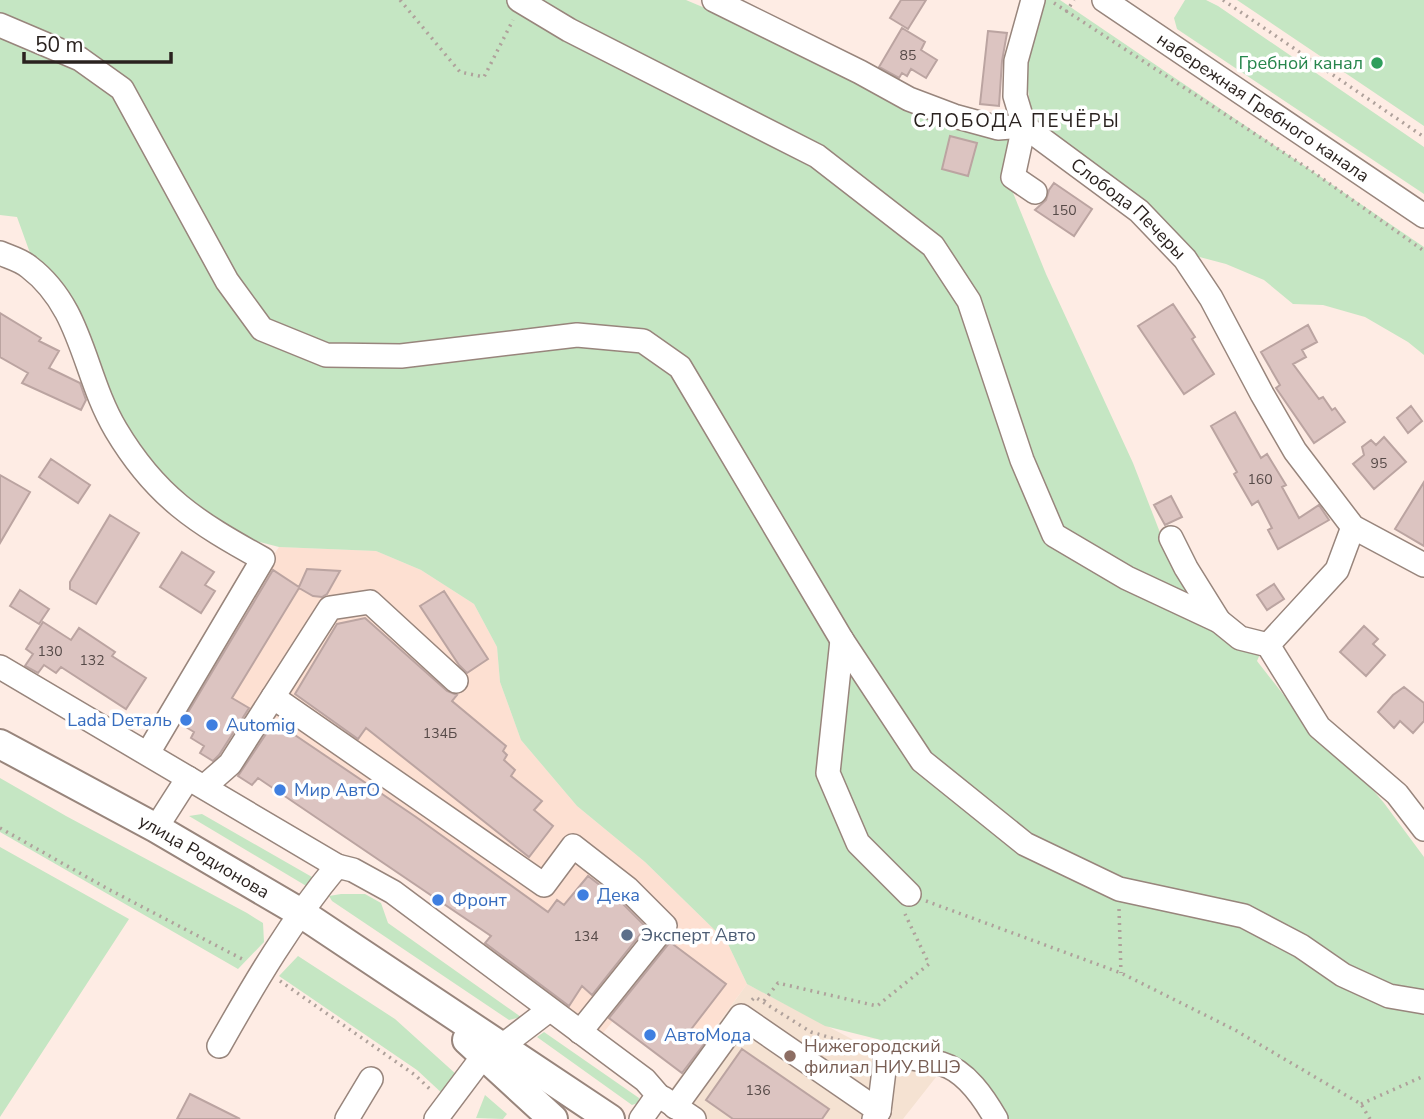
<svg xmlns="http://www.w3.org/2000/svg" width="1424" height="1119" font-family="'Nunito Sans',sans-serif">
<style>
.built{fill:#fde0d2}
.education{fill:#f5e2d2}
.green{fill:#c5e6c3}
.building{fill:#dcc4c1;stroke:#bba4a1;stroke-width:2}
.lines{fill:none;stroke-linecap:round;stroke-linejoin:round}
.minor-casing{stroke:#98857c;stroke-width:26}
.major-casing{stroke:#98857c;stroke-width:32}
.path{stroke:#afa19b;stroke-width:3.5;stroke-dasharray:2 5;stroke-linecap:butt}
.minor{stroke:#fff;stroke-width:23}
.major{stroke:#fff;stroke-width:28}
.leisure-dot{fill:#2e9e5b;stroke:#fff;stroke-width:2.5}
.shop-dot{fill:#3f7fe0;stroke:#fff;stroke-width:2.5}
.service-dot{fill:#5c6f8a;stroke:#fff;stroke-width:2.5}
.education-dot{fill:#8d6e63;stroke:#fff;stroke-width:2.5}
.labels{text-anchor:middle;stroke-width:7;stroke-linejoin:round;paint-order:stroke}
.number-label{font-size:14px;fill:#564a48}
.leisure-label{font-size:18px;fill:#27864d;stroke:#fff;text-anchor:end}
.street-label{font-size:18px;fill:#2a221f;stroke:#fff}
.shop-label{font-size:18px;fill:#366cbe;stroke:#fff;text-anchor:start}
.service-label{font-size:18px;fill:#4e5e75;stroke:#fff;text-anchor:start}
.education-label{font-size:18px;fill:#785e54;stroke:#fff;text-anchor:start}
.neighbourhood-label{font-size:19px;letter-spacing:2px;fill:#2a221f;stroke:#fff}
</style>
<rect width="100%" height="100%" fill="#feece4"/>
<path class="built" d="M279,547L376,551L421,570L474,604L497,647L500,682L521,740L577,806L645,862L727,942L747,984L682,1073L613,1021L602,1034L482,948L490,935L258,778L252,785L200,753L204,746L191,738L194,732L173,719L266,566Z"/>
<path class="education" d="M747,984L907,1068L940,1072L903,1119H679L659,1106Z"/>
<path class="green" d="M0,0H686L1011,137L1007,178L1046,274L1133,463L1166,548L1260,654L1257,661L1304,721L1350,763L1384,803L1424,857V1119H1003L941,1055L825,1026L747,984L727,942L645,862L577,806L521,740L500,682L497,647L474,604L421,570L376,551L279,547L245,538L182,499L122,427L83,323L61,281L30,253L17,217L0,215Z
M1045,0H1060L1424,247V355L1408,342L1365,317L1323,305L1293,304L1264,280L1226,264L1192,255L1039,131L1031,112L1025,66L1038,9Z
M1185,0H1206L1218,6L1424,147V194L1177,29L1174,18Z
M1237,0H1424V126Z
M0,778L66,816L247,913L263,923L264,942L238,969L0,832Z
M202,814L312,877L308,887L189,816Z
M0,847L129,919L0,1117Z
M341,894H365L381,903L388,923L521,1017L509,1020L332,901L329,896Z
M298,956L395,1019L457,1075L445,1096L417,1070L279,976Z
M544,1032L639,1098L638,1103L632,1105L537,1037Z
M485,1095L507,1114L503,1119L476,1118Z"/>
<path class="building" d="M901,0H926L908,29L890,18Z
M902,28L925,42L921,50L937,60L926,78L911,69L907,76L902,73L899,78L879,67Z
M988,31L1007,33L1002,61L999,106L980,104Z
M950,136L977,143L968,176L942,169Z
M1054,183L1092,209L1074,236L1035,210L1046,200L1049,190Z
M1173,304L1195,337L1192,339L1214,374L1184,394L1138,326Z
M0,313L41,338L39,341L59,351L49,368L80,383L86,400L81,410L22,383L28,373L0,357Z
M1308,325L1317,342L1302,350L1306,357L1293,364L1319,399L1323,397L1332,410L1335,408L1345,422L1314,443L1276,388L1280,385L1261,352Z
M1411,406L1422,421L1408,433L1397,418Z
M1235,412L1261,458L1267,454L1286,485L1282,487L1299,518L1319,505L1329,520L1278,549L1268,530L1272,528L1258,501L1252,505L1234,474L1237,472L1211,426Z
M1384,437L1406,462L1374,489L1353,464L1364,455L1362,447L1371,440L1376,445Z
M51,459L90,485L78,503L39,477Z
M0,475L30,492L0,543Z
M1424,482V546L1395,529Z
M1171,496L1182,517L1165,525L1154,505Z
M110,515L139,533L96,604L70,589V582Z
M182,552L214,572L205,585L215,591L201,613L160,587Z
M307,569L340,571L327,594L322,597L313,596L299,588L232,698L249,708L219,755L213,761L200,753L204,746L191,738L194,732L181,724L273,570L299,587Z
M1274,584L1284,599L1267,610L1257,595Z
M20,590L49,609L39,624L10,606Z
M444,591L488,659L467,673L459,665L420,606Z
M365,618L447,691L457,695L452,701L506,746L503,751L507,755L504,760L515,770L511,776L542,801L534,810L553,826L529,857L366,728L358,739L295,694L337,624Z
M43,622L71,640L79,628L115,652L112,656L146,678L126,709L61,667L56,673L44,665L38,673L25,666L33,654L26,649Z
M1364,626L1378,639L1373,644L1385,655L1366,676L1340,652Z
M1404,687L1424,703V721L1413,733L1400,721L1394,728L1378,712L1393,695Z
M286,729L416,817L548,912L557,900L564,905L588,876L618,899L646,927L592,995L582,986L569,1006L485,943L491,936L258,778L252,785L238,776L268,731Z
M670,942L726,984L689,1032L704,1044L682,1073L609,1018Z
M742,1049L829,1109L822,1119H733L706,1100Z
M190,1094L240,1119H177Z"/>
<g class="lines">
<defs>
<g id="minor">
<path d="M519,0L569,30L817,156L933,246L969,301L1022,460L1054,535L1127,578L1219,621L1240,638L1268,645L1319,727L1397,794L1424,829"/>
<path id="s1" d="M714,0L860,72L909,99L954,116L998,128L1024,126L1139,211L1185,259L1211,298L1262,394L1295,451L1353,527L1424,565"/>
<path d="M1033,0L1016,61L1015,96L1024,126L1013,177L1035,192"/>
<path id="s2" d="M1104,0L1424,216"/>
<path d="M0,25L80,59L122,89L227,281L262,329L326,355L401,356L577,335L643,341L680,367L842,640L922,761L1025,844L1119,889L1244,916L1301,946L1343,975L1389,996L1424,1002"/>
<path d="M0,253C9,257 21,260 29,267C83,308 83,375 116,430C156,497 196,522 263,559L148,753"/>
<path d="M1171,538L1186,568L1219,621"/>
<path d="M842,640L828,773L858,843L909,894"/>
<path d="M1268,645L1337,570L1353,527"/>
<path d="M0,667L337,866"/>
<path d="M273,697L544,885L573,846L627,888L665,926L580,1032"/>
<path d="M205,786L230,764L330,608L370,602L456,681"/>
<path d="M156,828L188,778"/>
<path d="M219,1046C254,984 291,921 337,866L353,870L393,892L645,1080L658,1095L641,1119"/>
<path d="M502,1046L549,1010"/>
<path d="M663,1098L694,1119"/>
<path d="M675,1107L741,1016L879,1111L874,1119"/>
<path d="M879,1111L886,1054C904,1057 924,1059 942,1064C966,1071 984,1098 996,1119"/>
<path d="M347,1119L371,1079"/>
<path d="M436,1119L484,1055"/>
</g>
<g id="major">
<path id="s3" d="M0,744L156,828L301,913L610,1119"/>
<path d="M467,1040L553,1119"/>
</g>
</defs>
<use href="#minor" class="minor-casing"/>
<use href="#major" class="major-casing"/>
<path class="path" d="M400,0L460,72L484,77L513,20
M1223,0L1424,137
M1054,3L1309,169L1424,251
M1066,12L1074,0
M0,828L108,889L246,961
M926,901L1121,973L1235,1030L1361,1104L1370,1119
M1119,909L1121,973
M280,981L415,1075L432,1091
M752,1000L755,997L811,1032L866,1048
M764,1001L778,983L877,1006L929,964L905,914
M1361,1104L1424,1076"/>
<use href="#minor" class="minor"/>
<use href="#major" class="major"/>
</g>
<circle class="leisure-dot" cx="1377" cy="63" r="7"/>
<g class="shop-dot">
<circle cx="186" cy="720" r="7"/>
<circle cx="212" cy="725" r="7"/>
<circle cx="280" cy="790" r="7"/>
<circle cx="583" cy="895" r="7"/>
<circle cx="438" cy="900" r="7"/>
<circle cx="650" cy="1035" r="7"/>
</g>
<circle class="service-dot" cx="627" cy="935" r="7"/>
<circle class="education-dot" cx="790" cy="1056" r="7"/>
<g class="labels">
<g class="number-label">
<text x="908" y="60">85</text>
<text x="1064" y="215">150</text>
<text x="1379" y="468">95</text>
<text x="1260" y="484">160</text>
<text x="50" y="656">130</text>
<text x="92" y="665">132</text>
<text x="440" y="738">134Б</text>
<text x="586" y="941">134</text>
<text x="758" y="1095">136</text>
</g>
<g class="leisure-label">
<text x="1363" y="69">Гребной канал</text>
</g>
<g class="street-label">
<text dy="6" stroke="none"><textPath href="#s2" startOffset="192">набережная Гребного канала</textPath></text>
<text dy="6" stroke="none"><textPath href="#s1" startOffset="472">Слобода Печеры</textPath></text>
<text dy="6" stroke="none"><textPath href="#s3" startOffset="233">улица Родионова</textPath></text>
</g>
<g class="shop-label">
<text x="172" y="726" text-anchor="end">Lada Dеталь</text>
<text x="226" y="731">Automig</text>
<text x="294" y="796">Мир АвтО</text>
<text x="597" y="901">Дека</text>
<text x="452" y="906">Фронт</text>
<text x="664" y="1041">АвтоМода</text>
</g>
<g class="service-label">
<text x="641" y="941">Эксперт Авто</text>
</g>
<g class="education-label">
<text x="804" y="1052">Нижегородский<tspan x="804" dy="21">филиал НИУ ВШЭ</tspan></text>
</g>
<g class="neighbourhood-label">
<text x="1017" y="127">СЛОБОДА ПЕЧЁРЫ</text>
</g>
</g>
<path d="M24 52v10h147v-10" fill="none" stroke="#2a221f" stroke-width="3.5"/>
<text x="35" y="52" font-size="21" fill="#2a221f" stroke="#ffffff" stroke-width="5" paint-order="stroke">50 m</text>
</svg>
